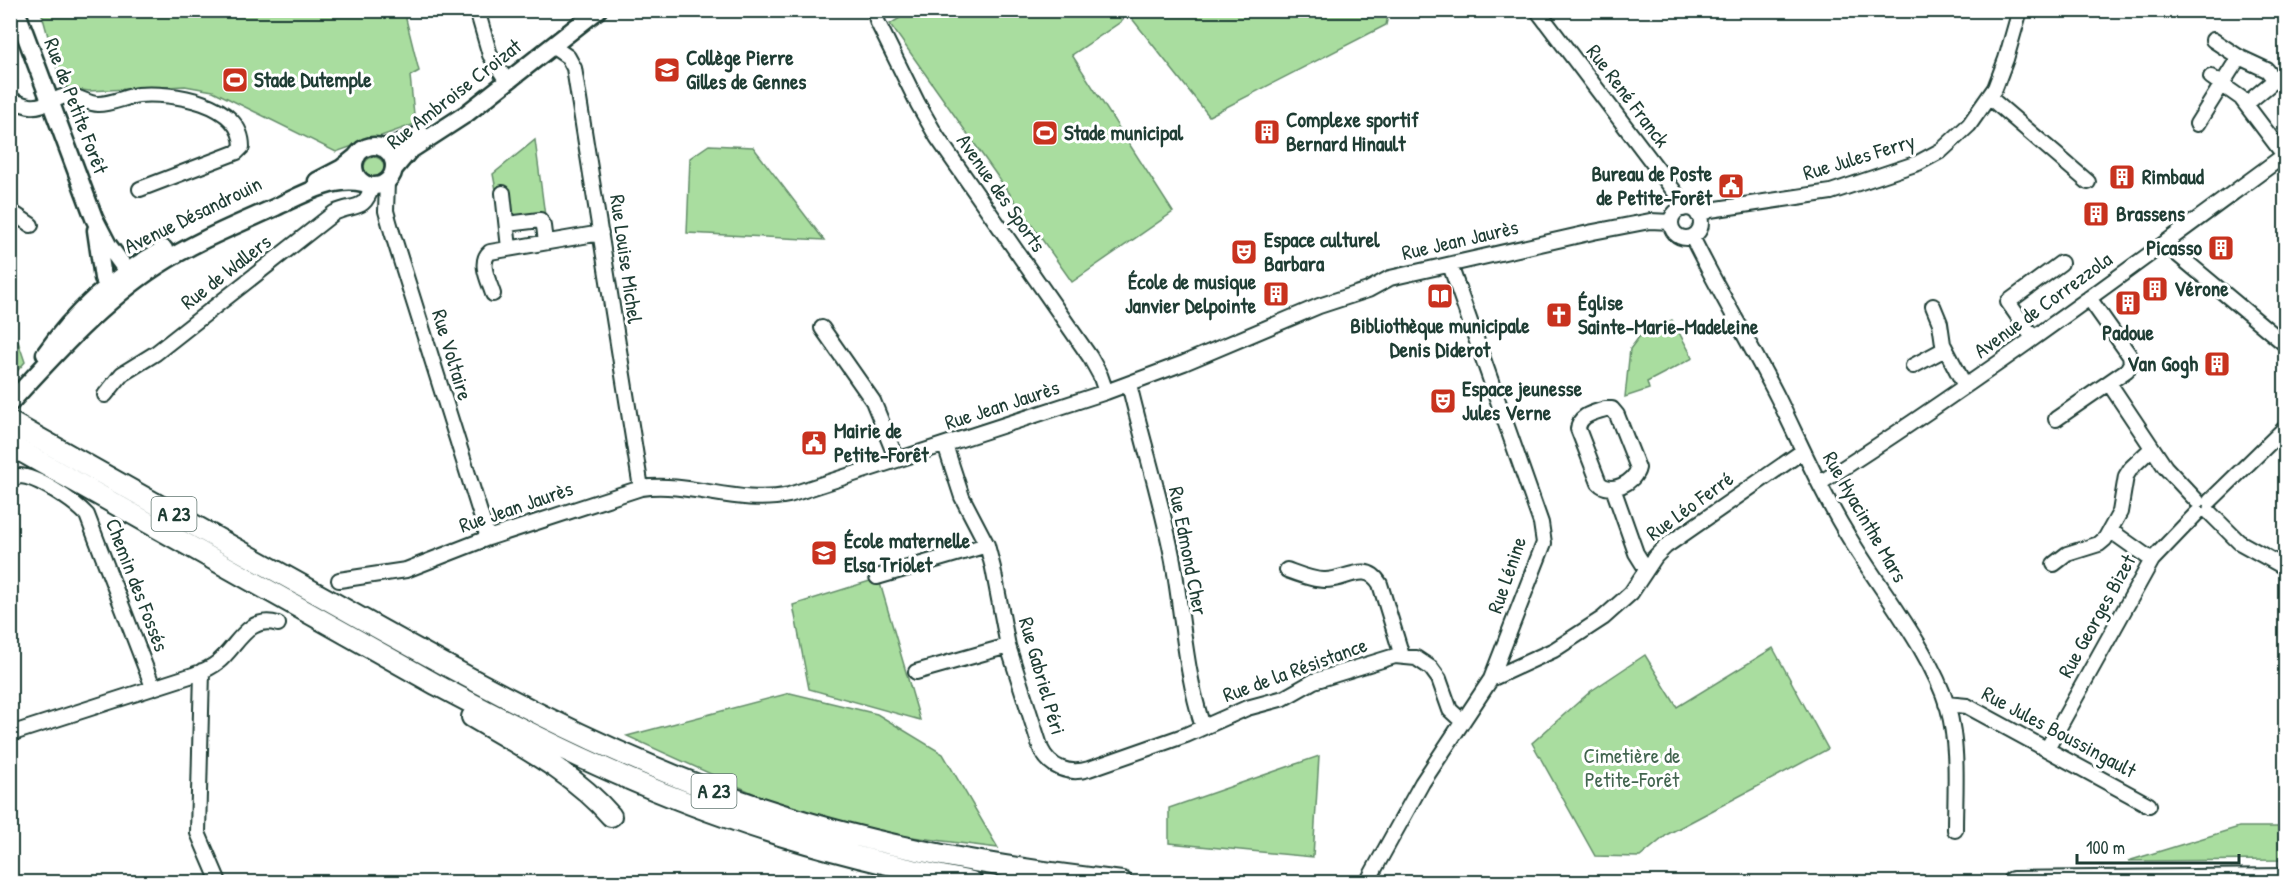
<svg xmlns="http://www.w3.org/2000/svg" width="2296" height="893" font-family="'Patrick Hand',sans-serif">
<style>
.green{fill:#a9dd9f;stroke:#648d6a;stroke-width:1.5}
.lines{fill:none;stroke-linecap:round;stroke-linejoin:round}
.minor-casing{stroke:#1f3d34;stroke-width:18}
.major-casing{stroke:#1f3d34;stroke-width:21}
.highway-casing{stroke:#1f3d34;stroke-width:24}
.minor{stroke:#fff;stroke-width:14}
.major{stroke:#fff;stroke-width:16}
.highway{stroke:#fff;stroke-width:20}
.labels{text-anchor:middle;stroke-width:6;stroke-linejoin:round;paint-order:stroke}
.shield{fill:#fff;stroke:#627771;stroke-width:1.5}
.shield-label{font-size:20px;font-weight:bold;fill:#1f3d34}
.poi-label{font-size:21px;font-weight:bold;fill:#1f3d34;stroke:#fff;text-anchor:start}
.street-label{font-size:21px;fill:#1f3d34;stroke:#fff}
.park-label{font-size:21px;fill:#42654f;stroke:#fff}
</style>
<rect width="100%" height="100%" fill="#fff"/>
<filter id="ink" filterUnits="userSpaceOnUse"><feTurbulence type="fractalNoise" baseFrequency=".0167" numOctaves="2"/><feDisplacementMap in="SourceGraphic" scale="12" xChannelSelector="R" yChannelSelector="G"/><feConvolveMatrix kernelMatrix="1 2 1 2 8 2 1 2 1" color-interpolation-filters="sRGB"/></filter>
<g filter="url(#ink)">
<path class="green" d="M41,11H404L419,71L410,76L415,124L336,152L213,91L185,86L89,91L62,87Z
M911,11H1115L1122,21L1072,55L1173,212L1072,282L890,24Z
M1126,11H1389L1386,25L1209,116Z
M535,140L545,216L516,220L512,218L504,188L496,190L493,174Z
M709,145L753,147L824,240L687,233L690,158Z
M364 167a10 10 0 1 1 20 0a10 10 0 1 1-20 0Z
M10,318L25,362L11,378H10Z
M1672,320L1693,358L1647,382L1649,389L1625,397L1630,349L1639,337Z
M873,580L880,583L920,720L809,689L793,605Z
M1773,648L1828,749L1668,834L1640,857L1595,856L1532,743L1591,691L1645,655L1677,707Z
M790,693L877,714L943,754L998,848L881,833L766,799L627,736Z
M1319,756L1313,857L1169,843V808Z
M2239,827H2285V860L2128,861Z"/>
<g class="lines">
<defs>
<path id="minor" d="M477,10L490,55L503,75
M874,10L878,23L918,104L937,137L1090,357L1100,375L1106,392
M1537,10L1674,191L1679,198L1683,209
M2213,40L2239,57L2267,70L2275,80L2246,104
M552,46L568,57L574,68L641,488
M2211,77L2241,98L2284,155
M1989,97L2088,182
M10,99C29,108 35,109 54,100C58,99 62,96 67,96C78,95 87,104 98,104C111,104 125,97 138,95C171,92 242,102 242,147L237,152L140,189
M2197,124L2239,57
M387,182L386,211L392,232L488,538
M503,193L509,248
M1671 223a15 15 0 1 1 30 0a15 15 0 1 1-30 0Z
M10,211L31,225
M1698,215L1710,210L1831,192L1918,163L1942,150L1969,125L1995,88L2006,59L2020,10
M507,224L540,220L544,226L546,242
M1692,237C1719,292 1750,343 1778,398C1801,445 1822,494 1850,539C1881,591 1931,651 1948,708C1959,747 1955,790 1955,830
M2165,244L2286,345
M493,294C489,281 478,262 490,252L601,233
M1933,306L1940,323L1943,344L1965,386
M822,328L873,401L897,460
M2033,338L2008,302L2061,263
M1913,366L1945,349
M2109,383L2165,467L2197,501
M1129,384C1143,443 1162,502 1173,561C1183,618 1185,671 1203,727
M105,395L122,374L156,353L334,213C354,203 364,213 372,186
M1605,409H1612L1617,415L1638,468C1635,483 1610,495 1599,483L1578,429C1579,415 1593,413 1605,409Z
M2056,419L2127,370L2131,363L2130,356L2089,298
M945,445L962,497L987,545L993,568L1008,646L1041,749C1050,768 1069,775 1089,769L1186,735L1247,708L1284,698L1314,681L1395,656L1416,658L1431,668L1439,679L1450,710L1462,721
M10,481L19,476C37,476 75,502 87,515L153,687
M1820,483C1980,381 2132,267 2286,154
M1613,488L1636,553L1646,569
M2210,501L2286,427
M2209,512L2239,542L2286,568
M2111,531L2152,560
M2054,564L2067,554L2099,544L2105,539L2120,512L2126,476L2131,468L2152,448
M1287,570C1298,574 1312,580 1324,580C1345,581 1366,560 1380,584L1402,656
M877,577L987,545
M339,580L406,570L488,538L641,488C690,481 739,506 789,495L1106,392L1184,363L1319,306L1368,290L1390,278L1593,232L1650,221L1671,222
M202,671L198,833L219,882
M916,672L1008,646
M1491,679L1554,650L1603,618L1631,593L1655,557L1666,546L1803,451
M1946,704L1967,706L2149,805
M10,734L193,675C201,672 211,668 218,662C237,647 248,614 278,624
M2047,749L2152,560L2197,513
M1370,877L1422,783L1491,679L1544,543L1541,523L1450,265"/>
<path id="major" d="M16,10L94,218L108,245L127,271L131,282
M354 166a20 20 0 1 1 40 0a20 20 0 1 1-40 0Z
M382,148L400,143L421,134
M394,169L409,151L466,114L598,10
M317,181L342,168L357,156
M96,230L103,278L115,293
M45,354C76,310 117,274 164,249
M10,403C54,355 103,301 157,266C194,242 236,225 276,207C302,195 333,176 363,183"/>
<path id="highway" d="M10,422C117,482 223,542 330,601C470,680 611,758 764,809C882,848 1000,868 1122,882
M10,445L437,685C531,735 626,782 726,817C806,846 888,866 972,882
M472,717C521,746 574,773 611,816
M2013,882L2286,879"/>
</defs>
<use href="#minor" class="minor-casing"/>
<use href="#major" class="major-casing"/>
<use href="#highway" class="highway-casing"/>
<use href="#minor" class="minor"/>
<use href="#major" class="major"/>
<use href="#highway" class="highway"/>
</g>
</g>
<defs>
<symbol id="school-square" viewBox="-11 -11 22 22"><rect x="-9" y="-9" width="18" height="18" rx="4" fill="#c8321e" stroke="#fff"/><path d="M0-5L7-2L0 1L-7-2ZM-4 1L0 2.5L4 1V4Q0 6-4 4Z" fill="#fff"/></symbol>
<symbol id="stadium-square" viewBox="-11 -11 22 22"><rect x="-9" y="-9" width="18" height="18" rx="4" fill="#c8321e" stroke="#fff"/><path d="M0-5a6.5 5 0 1 0 0 10a6.5 5 0 1 0 0-10ZM-3.5-1.8h7v3.6h-7Z" fill="#fff"/></symbol>
<symbol id="building-square" viewBox="-11 -11 22 22"><rect x="-9" y="-9" width="18" height="18" rx="4" fill="#c8321e" stroke="#fff"/><path d="M-4-6H4V6H1V3H-1V6H-4ZM-2.5-4.3h1.7v1.8h-1.7ZM.8-4.3h1.7v1.8H.8ZM-2.5-1h1.7V.8h-1.7ZM.8-1h1.7V.8H.8Z" fill="#fff"/></symbol>
<symbol id="civic-square" viewBox="-11 -11 22 22"><rect x="-9" y="-9" width="18" height="18" rx="4" fill="#c8321e" stroke="#fff"/><path d="M-.6-6.5H3V-4.5H.6V-3L4-1V1h2V6H-6V1h2V-1L-.6-3ZM-1.2 2.5V6h2.4V2.5Z" fill="#fff"/></symbol>
<symbol id="theatre-square" viewBox="-11 -11 22 22"><rect x="-9" y="-9" width="18" height="18" rx="4" fill="#c8321e" stroke="#fff"/><path d="M-5-5.5Q0-4 5-5.5V0Q5 5 0 6Q-5 5-5 0ZM-3.3-2.5H-1v1.5H-3.3ZM1-2.5H3.3v1.5H1ZM-2.8 1Q0 5.5 2.8 1Z" fill="#fff"/></symbol>
<symbol id="library-square" viewBox="-11 -11 22 22"><rect x="-9" y="-9" width="18" height="18" rx="4" fill="#c8321e" stroke="#fff"/><path d="M-6-4Q-3-5.5-.7-3.5V5Q-3 3-6 4ZM6-4Q3-5.5 .7-3.5V5Q3 3 6 4Z" fill="#fff"/></symbol>
<symbol id="church-square" viewBox="-11 -11 22 22"><rect x="-9" y="-9" width="18" height="18" rx="4" fill="#c8321e" stroke="#fff"/><path d="M-1.2-6h2.4v3.5h3.3v2.4h-3.3V6h-2.4V-.1h-3.3v-2.4h3.3Z" fill="#fff"/></symbol>
</defs>
<g fill-rule="evenodd">
<use href="#school-square" x="652" y="55" width="30" height="30"/>
<use href="#stadium-square" x="220" y="65" width="30" height="30"/>
<use href="#building-square" x="1252" y="117" width="30" height="30"/>
<use href="#stadium-square" x="1030" y="118" width="30" height="30"/>
<use href="#building-square" x="2107" y="162" width="30" height="30"/>
<use href="#civic-square" x="1716" y="171" width="30" height="30"/>
<use href="#building-square" x="2081" y="199" width="30" height="30"/>
<use href="#building-square" x="2206" y="233" width="30" height="30"/>
<use href="#theatre-square" x="1229" y="237" width="30" height="30"/>
<use href="#building-square" x="2140" y="274" width="30" height="30"/>
<use href="#building-square" x="1261" y="279" width="30" height="30"/>
<use href="#library-square" x="1425" y="281" width="30" height="30"/>
<use href="#building-square" x="2113" y="288" width="30" height="30"/>
<use href="#church-square" x="1544" y="300" width="30" height="30"/>
<use href="#building-square" x="2202" y="349" width="30" height="30"/>
<use href="#theatre-square" x="1428" y="386" width="30" height="30"/>
<use href="#civic-square" x="799" y="428" width="30" height="30"/>
<use href="#school-square" x="809" y="538" width="30" height="30"/>
</g>
<g class="labels">
<g class="shield">
<rect x="151.5" y="497" width="45" height="34" rx="4.5"/>
<rect x="691.5" y="774" width="45" height="34" rx="4.5"/>
</g>
<g class="shield-label">
<text x="174" y="521">A 23</text>
<text x="714" y="798">A 23</text>
</g>
<g class="poi-label">
<text x="686" y="65">Collège Pierre<tspan x="686" dy="24">Gilles de Gennes</tspan></text>
<text x="254" y="87">Stade Dutemple</text>
<text x="1286" y="127">Complexe sportif<tspan x="1286" dy="24">Bernard Hinault</tspan></text>
<text x="1064" y="140">Stade municipal</text>
<text x="1712" y="181" text-anchor="end">Bureau de Poste<tspan x="1712" dy="24">de Petite-Forêt</tspan></text>
<text x="2142" y="184">Rimbaud</text>
<text x="2116" y="221">Brassens</text>
<text x="1264" y="247">Espace culturel<tspan x="1264" dy="24">Barbara</tspan></text>
<text x="2202" y="255" text-anchor="end">Picasso</text>
<text x="1256" y="289" text-anchor="end">École de musique<tspan x="1256" dy="24">Janvier Delpointe</tspan></text>
<text x="2174" y="296">Vérone</text>
<text x="1578" y="310">Église<tspan x="1578" dy="24">Sainte-Marie-Madeleine</tspan></text>
<text x="1440" y="333" text-anchor="middle">Bibliothèque municipale<tspan x="1440" dy="24">Denis Diderot</tspan></text>
<text x="2128" y="340" text-anchor="middle">Padoue</text>
<text x="2198" y="371" text-anchor="end">Van Gogh</text>
<text x="1462" y="396">Espace jeunesse<tspan x="1462" dy="24">Jules Verne</tspan></text>
<text x="834" y="438">Mairie de<tspan x="834" dy="24">Petite-Forêt</tspan></text>
<text x="844" y="548">École maternelle<tspan x="844" dy="24">Elsa Triolet</tspan></text>
</g>
<g class="street-label">
<text transform="translate(454 94) rotate(-38)" y="7">Rue Ambroise Croizat</text>
<text transform="translate(1628 96) rotate(53)" y="7">Rue René Franck</text>
<text transform="translate(76 106) rotate(69)" y="7">Rue de Petite Forêt</text>
<text transform="translate(1859 157) rotate(-17)" y="7">Rue Jules Ferry</text>
<text transform="translate(1001 193) rotate(55)" y="7">Avenue des Sports</text>
<text transform="translate(193 215) rotate(-26)" y="7">Avenue Désandrouin</text>
<text transform="translate(1460 240) rotate(-13)" y="7">Rue Jean Jaurès</text>
<text transform="translate(626 259) rotate(82)" y="7">Rue Louise Michel</text>
<text transform="translate(226 272) rotate(-38)" y="7">Rue de Wallers</text>
<text transform="translate(2043 305) rotate(-36)" y="7">Avenue de Correzzola</text>
<text transform="translate(452 355) rotate(73)" y="7">Rue Voltaire</text>
<text transform="translate(1002 405) rotate(-18)" y="7">Rue Jean Jaurès</text>
<text transform="translate(1690 506) rotate(-36)" y="7">Rue Léo Ferré</text>
<text transform="translate(516 507) rotate(-19)" y="7">Rue Jean Jaurès</text>
<text transform="translate(1865 517) rotate(60)" y="7">Rue Hyacinthe Mars</text>
<text transform="translate(1188 551) rotate(79)" y="7">Rue Edmond Cher</text>
<text transform="translate(1507 575) rotate(-71)" y="7">Rue Lénine</text>
<text transform="translate(137 585) rotate(69)" y="7">Chemin des Fossés</text>
<text transform="translate(2097 616) rotate(-61)" y="7">Rue Georges Bizet</text>
<text transform="translate(1295 670) rotate(-20)" y="7">Rue de la Résistance</text>
<text transform="translate(1042 676) rotate(74)" y="7">Rue Gabriel Péri</text>
<text transform="translate(2059 732) rotate(28)" y="7">Rue Jules Boussingault</text>
</g>
<g class="park-label">
<text x="1632" y="763">Cimetière de<tspan x="1632" dy="24">Petite-Forêt</tspan></text>
</g>
</g>
<rect width="2296" height="893" fill="none" stroke="#fff" stroke-width="36"/>
<rect x="18" y="18" width="2260" height="857" fill="none" stroke="#1f3d34" stroke-width="2" filter="url(#ink)"/>
<path d="M2077 854v9h162v-9" fill="none" stroke="#1f3d34" stroke-width="3"/>
<text x="2086" y="854" font-size="18" fill="#1f3d34" stroke="#ffffff" stroke-width="4.5" paint-order="stroke">100 m</text>
</svg>
